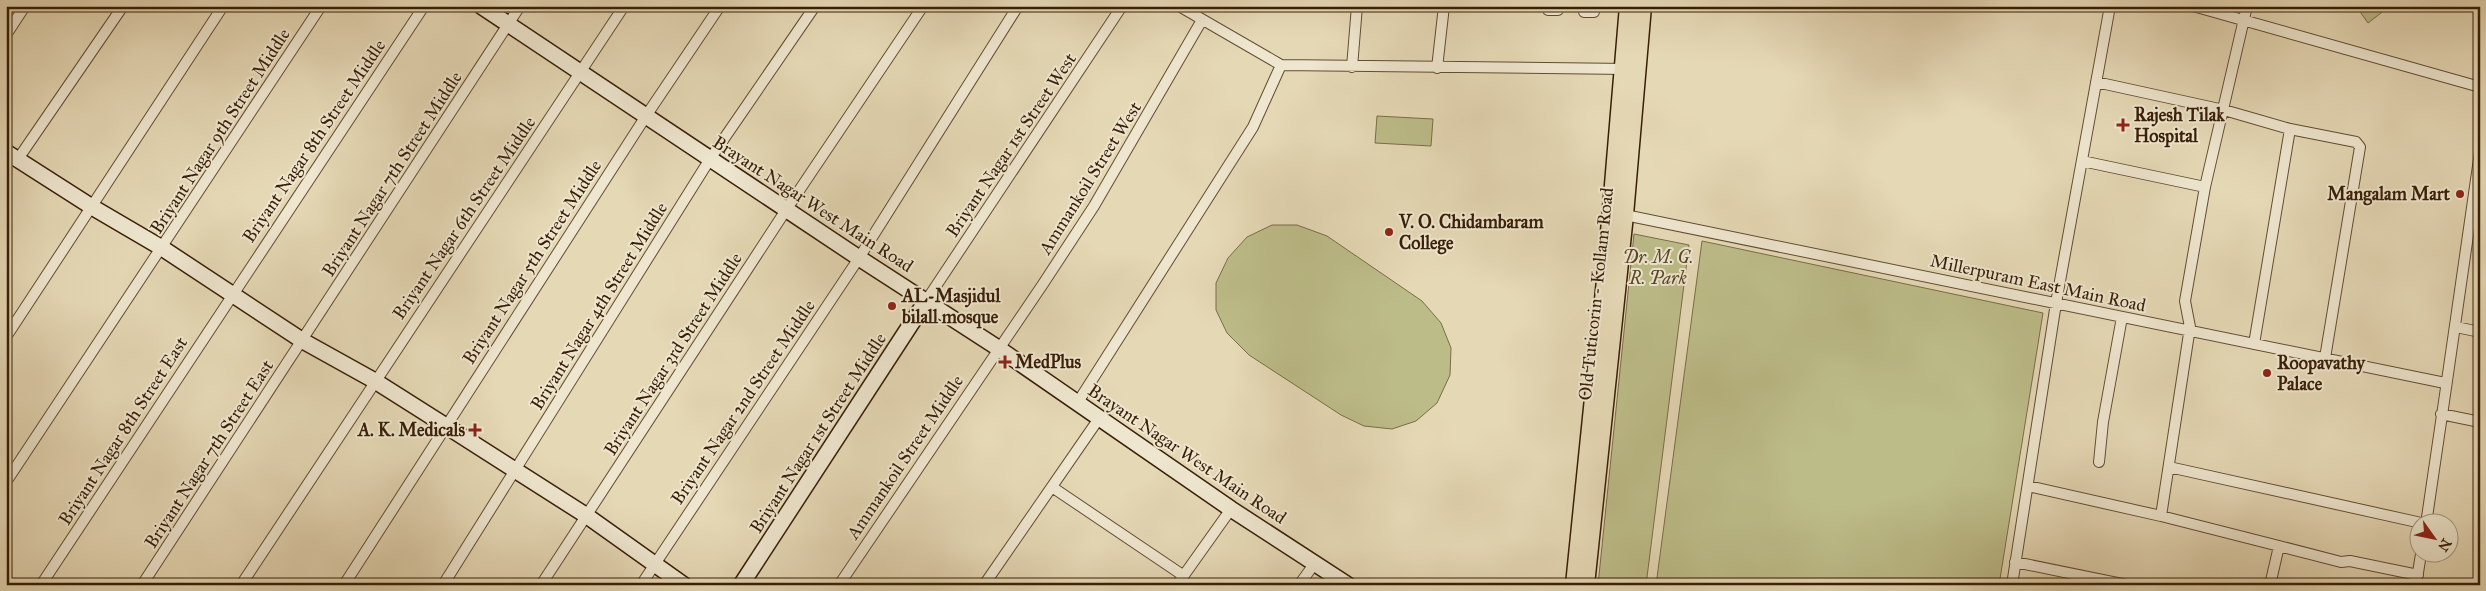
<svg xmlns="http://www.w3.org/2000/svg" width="2486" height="591" font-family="'IM FELL Great Primer',serif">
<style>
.green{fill:#bcbc88;stroke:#7a6d48}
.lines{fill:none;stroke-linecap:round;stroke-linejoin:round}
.street-casing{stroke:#634c32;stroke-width:12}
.secondary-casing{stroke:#381e07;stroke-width:18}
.primary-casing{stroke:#381e07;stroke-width:19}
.street{stroke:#eee6cf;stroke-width:10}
.secondary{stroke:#eee6cf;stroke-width:15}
.primary{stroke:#e5d8b5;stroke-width:16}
.poi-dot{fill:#8f2418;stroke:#eee6cf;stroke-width:2}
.labels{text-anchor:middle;stroke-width:4;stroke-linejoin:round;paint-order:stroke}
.poi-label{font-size:18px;font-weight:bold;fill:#381e07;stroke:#eee6cf;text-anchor:start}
.street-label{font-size:18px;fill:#381e07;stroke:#eee6cf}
.park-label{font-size:18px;font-style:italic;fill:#594627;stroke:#eee6cf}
</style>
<rect width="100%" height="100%" fill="#e5d8b5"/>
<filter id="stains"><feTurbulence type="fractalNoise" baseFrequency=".004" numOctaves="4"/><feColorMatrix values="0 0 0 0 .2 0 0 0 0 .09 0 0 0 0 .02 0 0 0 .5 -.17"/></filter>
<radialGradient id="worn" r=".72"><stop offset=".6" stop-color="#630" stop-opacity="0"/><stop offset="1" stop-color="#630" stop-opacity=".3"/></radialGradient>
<path class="green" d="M2356,6H2390L2368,23Z
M1377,116L1433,119L1431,146L1375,143Z
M1272,225H1297L1327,236L1422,301L1441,323L1451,348L1450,375L1437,403L1416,421L1392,429L1364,426L1341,415L1249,355L1227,333L1216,310V283L1228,258L1247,237Z
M1634,234L1689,245L1646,585H1598Z
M1702,241L2043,313L1999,585H1656Z"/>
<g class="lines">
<defs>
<path id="street" d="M1179,6L1281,65L1628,69
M2193,6L2480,87
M1548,10H1558
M1584,12H1594
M6,35L25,6
M1352,67L1357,6
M1437,68L1444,6
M2096,82L2224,110L2290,129L2356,142L2360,147L2325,358
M18,159L123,6
M2082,161L2205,187
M1625,215L2445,383
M926,301L1122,6
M2456,327L2480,332
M6,337L223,6
M2254,344L2290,129
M1078,402L1253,127L1281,65
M2441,414L2480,422
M2099,462L2103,422L2122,317
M2169,467L2426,524
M6,482L321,6
M2028,486L2161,516L2279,546L2270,585
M1052,487L1184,576
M2161,516L2190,327L2185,301L2205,187L2247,6
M2426,524C2444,400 2463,276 2480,152
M2279,546L2341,562L2350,561L2418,575
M2015,562L2127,585
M41,585L424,6
M142,585L520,6
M241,585L624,6
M344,585L646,116L720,6
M443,585L710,159L815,6
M541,585L786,210L923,6
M641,585L859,258L1018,6
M839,585L1043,284L1094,206L1202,20
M984,585L1100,417
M1177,585L1231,509
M1299,585L1315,563
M2012,585L2056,303L2110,6
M2416,585L2421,554"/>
<path id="secondary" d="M481,6L859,258L998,348L1231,509L1348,585
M6,152L92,207L162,248L303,341L375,381L446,426L587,516L684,585
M741,585L926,301"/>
<path id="primary" d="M1574,585L1605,280L1628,6
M1586,585L1625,215L1643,6"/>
</defs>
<use href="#street" class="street-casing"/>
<use href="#secondary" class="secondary-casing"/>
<use href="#primary" class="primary-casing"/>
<use href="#street" class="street"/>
<use href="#secondary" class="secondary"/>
<use href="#primary" class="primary"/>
</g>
<g class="poi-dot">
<path d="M2120.5 117.5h5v5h5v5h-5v5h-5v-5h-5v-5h5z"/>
<circle cx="2460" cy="194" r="5"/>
<circle cx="1389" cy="232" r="5"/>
<circle cx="892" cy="306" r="5"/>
<path d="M1002.5 354.5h5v5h5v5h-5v5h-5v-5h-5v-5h5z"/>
<circle cx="2267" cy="373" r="5"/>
<path d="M472.5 422.5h5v5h5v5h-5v5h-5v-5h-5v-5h5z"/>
</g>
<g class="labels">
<g class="poi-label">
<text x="2134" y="121">Rajesh Tilak<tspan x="2134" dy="21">Hospital</tspan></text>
<text x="2450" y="200" text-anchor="end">Mangalam Mart</text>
<text x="1399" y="228">V. O. Chidambaram<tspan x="1399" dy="21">College</tspan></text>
<text x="902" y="302">AL-Masjidul<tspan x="902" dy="21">bilall mosque</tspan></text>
<text x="1015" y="368">MedPlus</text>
<text x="2277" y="369">Roopavathy<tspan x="2277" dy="21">Palace</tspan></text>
<text x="465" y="436" text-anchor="end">A. K. Medicals</text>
</g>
<g class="street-label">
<text transform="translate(220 131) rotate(-57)" y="6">Briyant Nagar 9th Street Middle</text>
<text transform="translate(314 141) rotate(-56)" y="6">Briyant Nagar 8th Street Middle</text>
<text transform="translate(1011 145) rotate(-56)" y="6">Briyant Nagar 1st Street West</text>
<text transform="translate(392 174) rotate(-57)" y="6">Briyant Nagar 7th Street Middle</text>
<text transform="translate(1090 178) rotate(-58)" y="6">Ammankoil Street West</text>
<text transform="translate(813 204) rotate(33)" y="6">Brayant Nagar West Main Road</text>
<text transform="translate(464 218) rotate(-56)" y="6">Briyant Nagar 6th Street Middle</text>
<text transform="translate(532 262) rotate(-57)" y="6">Briyant Nagar 5th Street Middle</text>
<text transform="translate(2038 283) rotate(12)" y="6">Millerpuram East Main Road</text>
<text transform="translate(1596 294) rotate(-84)" y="6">Old Tuticorin - Kollam Road</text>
<text transform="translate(599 306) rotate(-58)" y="6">Briyant Nagar 4th Street Middle</text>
<text transform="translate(673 354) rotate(-57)" y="6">Briyant Nagar 3rd Street Middle</text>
<text transform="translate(743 402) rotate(-56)" y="6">Briyant Nagar 2nd Street Middle</text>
<text transform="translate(123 431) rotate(-57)" y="6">Briyant Nagar 8th Street East</text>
<text transform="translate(818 433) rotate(-57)" y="6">Briyant Nagar 1st Street Middle</text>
<text transform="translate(209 454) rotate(-57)" y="6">Briyant Nagar 7th Street East</text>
<text transform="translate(1187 454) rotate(34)" y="6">Brayant Nagar West Main Road</text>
<text transform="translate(905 457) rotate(-56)" y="6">Ammankoil Street Middle</text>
</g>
<g class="park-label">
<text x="1658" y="263">Dr. M. G.<tspan x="1658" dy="21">R. Park</tspan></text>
</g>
</g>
<rect width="2486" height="591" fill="none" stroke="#e5d8b5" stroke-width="25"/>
<rect x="8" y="8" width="2471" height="576" fill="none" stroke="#381e07" stroke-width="2.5"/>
<rect x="12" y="12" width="2461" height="566" fill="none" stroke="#381e07"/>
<g transform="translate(2434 538) rotate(123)"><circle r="24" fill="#eee6cf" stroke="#a5967f"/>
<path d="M0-4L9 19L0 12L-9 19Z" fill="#8f2418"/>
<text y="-8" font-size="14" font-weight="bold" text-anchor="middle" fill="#381e07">N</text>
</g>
<rect width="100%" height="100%" filter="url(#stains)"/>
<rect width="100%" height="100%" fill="url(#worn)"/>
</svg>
